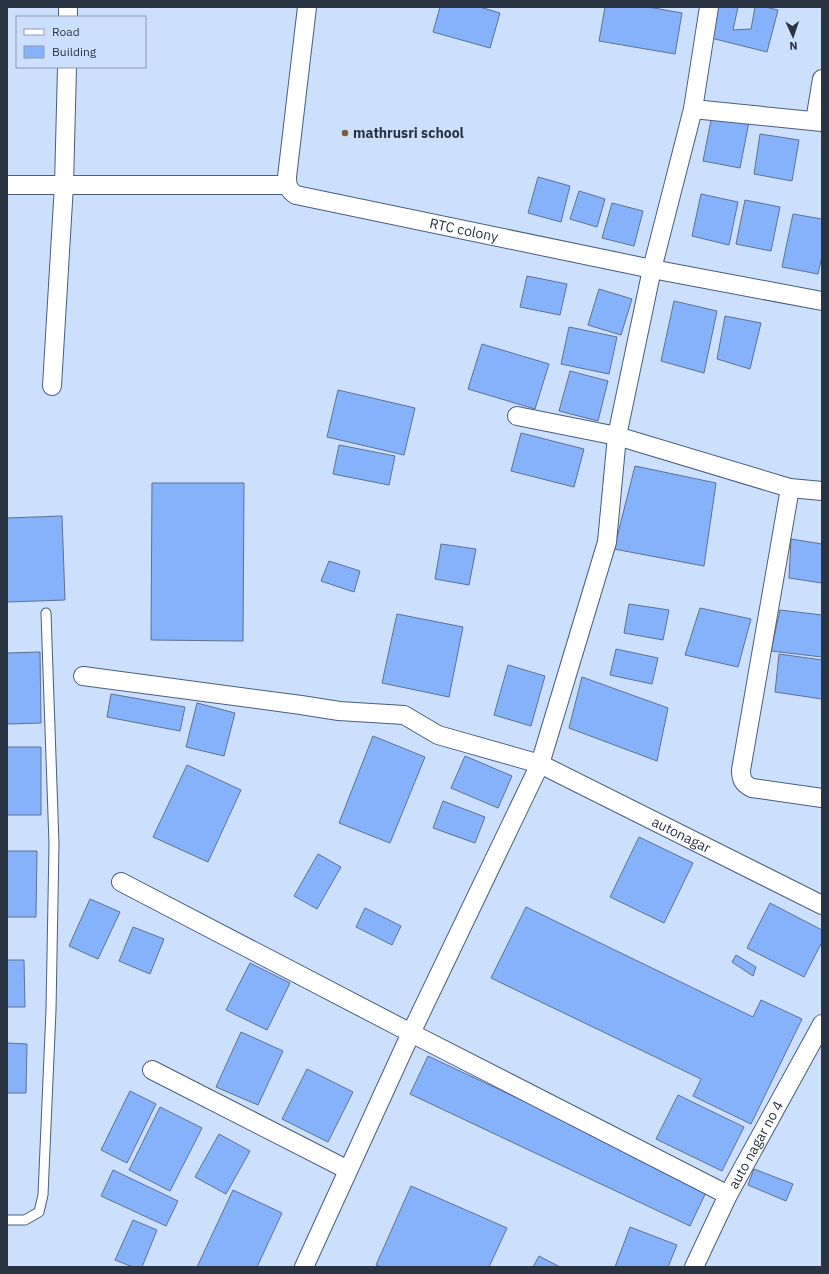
<svg xmlns="http://www.w3.org/2000/svg" width="829" height="1274" font-family="'IBM Plex Sans',sans-serif">
<style>
.building{fill:#85b2fb;stroke:#5d7192}
.lines{fill:none;stroke-linecap:round;stroke-linejoin:round}
.service-casing{stroke:#495d7d;stroke-width:11}
.minor-casing{stroke:#495d7d;stroke-width:20}
.service{stroke:#fff;stroke-width:9}
.minor{stroke:#fff;stroke-width:18}
.poi-dot{fill:#7b6032;stroke:#ccdffd;stroke-width:1.5}
.labels{text-anchor:middle;stroke-width:3;stroke-linejoin:round;paint-order:stroke}
.poi-label{font-size:14px;font-weight:bold;fill:#2a3342;stroke:#ccdffd;text-anchor:start}
.street-label{font-size:14px;fill:#2a3342;stroke:#ccdffd}
</style>
<rect width="100%" height="100%" fill="#ccdffd"/>
<path class="building" d="M440,7H480L500,13L490,48L433,32Z
M605,7H648L682,13L675,54L599,41Z
M715,7H738L733,30L751,29L755,7H765L778,10L767,52L711,38Z
M712,115L749,122L740,168L703,161Z
M760,134L799,140L792,181L754,174Z
M538,177L570,186L561,222L528,213Z
M579,191L605,199L597,227L570,219Z
M701,194L738,202L729,245L692,236Z
M745,200L780,207L771,251L736,244Z
M612,203L643,211L634,246L602,238Z
M793,214L822,219V256L818,274L782,267Z
M527,276L567,284L560,315L520,307Z
M599,289L632,299L621,335L588,325Z
M674,301L717,311L704,373L661,361Z
M725,316L761,323L750,369L717,359Z
M569,327L617,337L609,374L561,364Z
M482,344L549,364L535,409L468,389Z
M570,371L608,381L598,421L559,411Z
M338,390L415,408L404,455L327,437Z
M521,433L584,449L574,487L511,471Z
M339,445L395,456L389,485L333,474Z
M635,466L716,483L704,566L614,549Z
M152,483H244L243,641L151,640Z
M62,516L65,600L7,602V518Z
M791,539L822,544V583L789,578Z
M441,544L476,549L469,585L435,579Z
M329,561L360,571L354,592L321,581Z
M629,604L669,610L663,640L624,633Z
M700,608L751,619L738,667L685,655Z
M780,610L822,615V657L771,651Z
M397,614L463,627L449,697L382,683Z
M616,649L658,658L652,684L610,675Z
M40,652L41,723L7,724V653Z
M779,654L822,660V699L775,692Z
M508,665L545,676L531,726L494,715Z
M582,677L668,708L657,761L569,728Z
M111,694L185,707L180,731L107,717Z
M197,703L235,713L224,756L186,747Z
M373,736L425,757L390,843L339,823Z
M7,747H41V815H7Z
M465,756L512,776L498,808L451,788Z
M187,765L241,790L208,862L153,837Z
M443,801L485,817L475,843L433,828Z
M639,837L693,863L664,923L610,897Z
M7,851H37L36,917H7Z
M318,854L341,867L317,909L294,896Z
M90,899L120,912L98,959L69,946Z
M770,903L822,930V942L804,977L747,948Z
M526,907L753,1017L761,1000L802,1019L751,1124L693,1096L701,1079L491,978Z
M365,908L401,926L392,945L356,927Z
M133,927L164,939L150,974L119,961Z
M736,955L756,967L753,976L732,962Z
M7,960H24L25,1007H7Z
M250,963L290,983L267,1030L226,1010Z
M241,1032L283,1051L258,1105L216,1087Z
M7,1043L27,1044L26,1093H7Z
M428,1056L708,1188L690,1226L410,1094Z
M307,1069L353,1092L328,1142L282,1119Z
M130,1091L156,1104L127,1163L101,1150Z
M678,1095L744,1127L722,1171L656,1139Z
M160,1107L202,1128L170,1191L129,1170Z
M219,1134L250,1151L226,1194L195,1177Z
M754,1169L793,1184L786,1201L748,1185Z
M113,1170L178,1201L166,1226L101,1196Z
M411,1186L507,1228L489,1267H382L376,1265Z
M233,1190L282,1213L257,1267H197Z
M133,1220L157,1230L142,1267H133L115,1260Z
M630,1227L677,1245L668,1267H615Z
M539,1256L560,1267H533Z"/>
<g class="lines">
<defs>
<path id="service" d="M7,1220H25L39,1212L43,1195L51,1010L54,844L46,613"/>
<g id="minor">
<path id="s1" d="M307,7L287,177C287,185 288,190 296,195L652,269L822,301"/>
<path d="M68,17V7"/>
<path d="M693,109L822,122"/>
<path d="M815,121L822,79"/>
<path d="M7,185H287"/>
<path d="M52,386L64,185L67,67"/>
<path d="M517,416L617,436L790,488L822,491"/>
<path d="M790,488L741,770C741,779 743,784 752,788L822,798"/>
<path id="s2" d="M83,676L301,705L339,711L404,715L438,735L540,764L822,905"/>
<path d="M121,882L411,1033L728,1195"/>
<path d="M152,1070L348,1170"/>
<path d="M304,1267L411,1033L540,764L607,542L617,436L652,269L693,109L709,7"/>
<path id="s3" d="M694,1267L728,1195L822,1024"/>
</g>
</defs>
<use href="#service" class="service-casing"/>
<use href="#minor" class="minor-casing"/>
<use href="#service" class="service"/>
<use href="#minor" class="minor"/>
</g>
<circle class="poi-dot" cx="345" cy="133" r="4"/>
<g class="labels">
<g class="poi-label">
<text x="353" y="138">mathrusri school</text>
</g>
<g class="street-label">
<text dy="5" stroke="none"><textPath href="#s1" startOffset="364">RTC colony</textPath></text>
<text dy="5" stroke="none"><textPath href="#s2" startOffset="627">autonagar</textPath></text>
<text dy="5" stroke="none"><textPath href="#s3" startOffset="137">auto nagar no 4</textPath></text>
</g>
</g>
<rect width="829" height="1274" fill="none" stroke="#2a3342" stroke-width="16"/>
<rect x="16" y="16" width="130" height="52" fill="#ccdffd" stroke="#8b9ab2"/>
<rect x="24" y="29" width="20" height="6" fill="#ffffff" stroke="#8b9ab2"/>
<text x="52" y="36" font-size="12" fill="#2a3342">Road</text>
<rect x="24" y="46" width="20" height="12" fill="#85b2fb" stroke="#8b9ab2"/>
<text x="52" y="56" font-size="12" fill="#2a3342">Building</text>
<g transform="translate(793 36) rotate(177)" stroke="#ccdffd" stroke-width="3" paint-order="stroke">
<path d="M0-3L7 15L0 10L-7 15Z" fill="#2a3342"/>
<text y="-6" font-size="11" font-weight="bold" text-anchor="middle" fill="#2a3342">N</text>
</g>
</svg>
